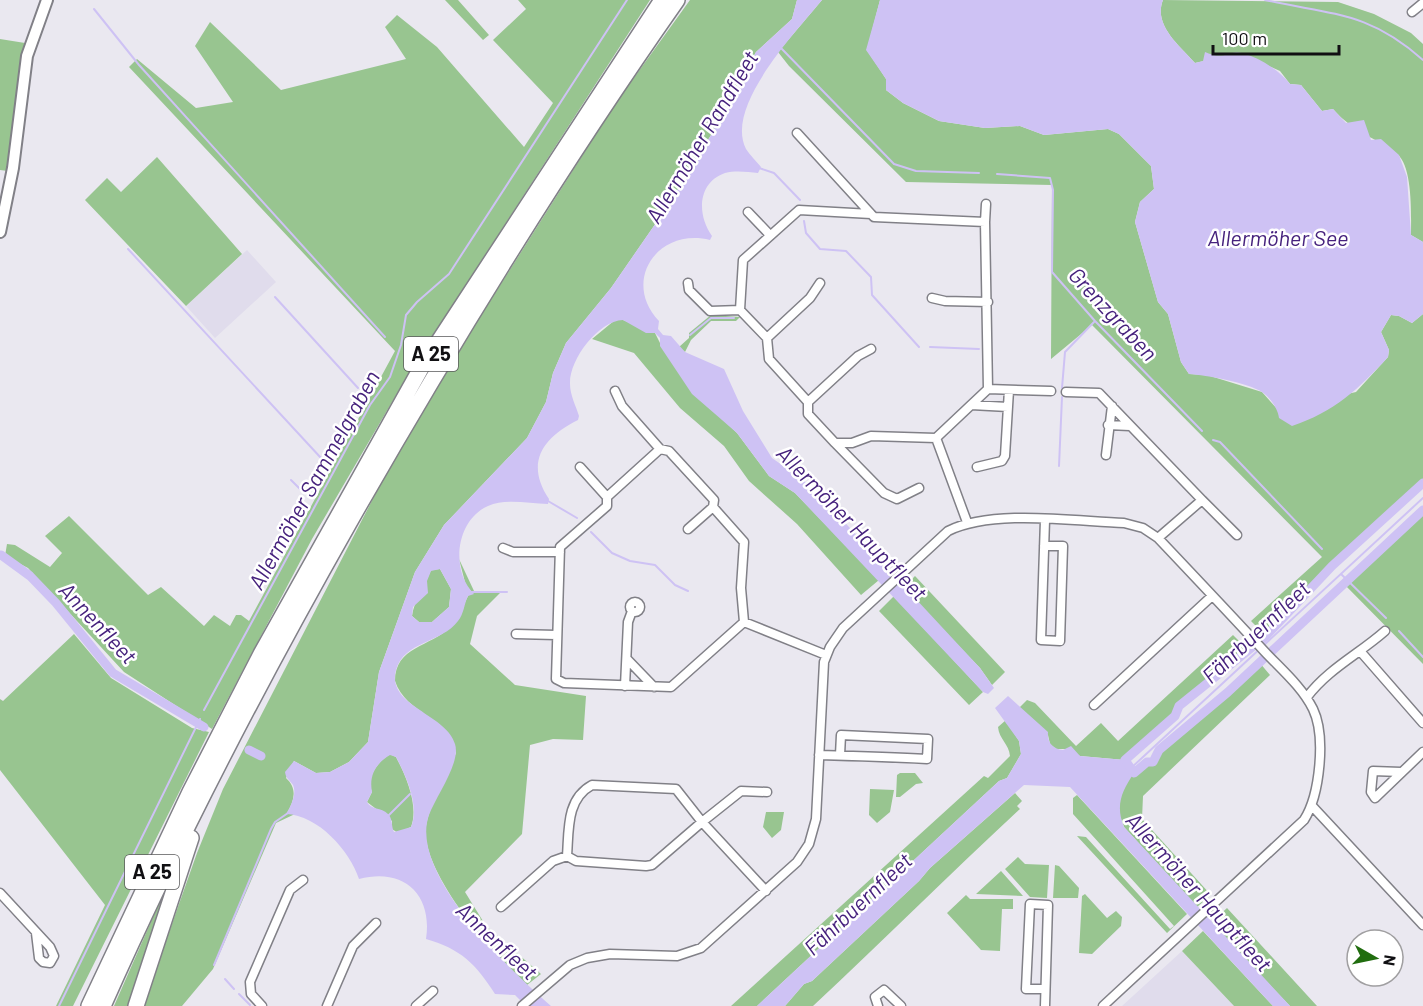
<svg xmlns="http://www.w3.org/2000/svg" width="1423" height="1006" font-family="Barlow,sans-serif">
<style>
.built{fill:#e0dcec}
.green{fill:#98c590}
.water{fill:#cec2f4;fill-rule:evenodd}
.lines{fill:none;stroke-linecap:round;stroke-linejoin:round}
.stream{stroke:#cec2f4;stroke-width:2}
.canal{stroke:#cec2f4;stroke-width:9}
.minor-casing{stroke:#818087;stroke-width:11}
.tertiary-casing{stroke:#818087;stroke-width:14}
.motorway-casing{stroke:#818087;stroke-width:18}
.minor{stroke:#fff;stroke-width:8}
.tertiary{stroke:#fff;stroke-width:10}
.motorway{stroke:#fff;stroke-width:15}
.labels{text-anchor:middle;stroke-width:5;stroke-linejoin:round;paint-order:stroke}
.shield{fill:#fff;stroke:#58585a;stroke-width:1.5}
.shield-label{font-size:20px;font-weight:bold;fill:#111013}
.water-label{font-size:22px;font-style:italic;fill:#46227d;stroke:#fff}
</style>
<rect width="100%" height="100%" fill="#eae8f0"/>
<path class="built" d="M247,250L276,282L215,338L186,306Z
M1182,951L1234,1006H1122Z"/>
<path class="green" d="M445,0H458L489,35L483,40Z
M518,0H650L409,373L312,539L212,729L124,672L28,568L5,556L7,544L15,545L50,567L62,553L45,536L69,516L148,595L161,587L204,626L214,615L230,626L236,615H241L249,621L395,351L129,67L137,59L196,108L233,102L195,46L210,22L281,90L406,59L385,27L397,15L437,47L524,147L553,103L493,40L526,9Z
M690,0H797L792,19L756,52L711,135L667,207L611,288L566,343L553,373L546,402L527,438L444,525L415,572L379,672L368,742L349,762L330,772L316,773L294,761L286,778C298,789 294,801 287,813L295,814L276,823L213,969L182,1006H143L197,853L223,789L379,487L464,342L615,104Z
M822,0H880L867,50L886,79V90L903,103L939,121L985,128L1020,126L1044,135L1108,129L1119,134L1151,166L1154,189L1140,202L1135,222L1158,302L1168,314L1181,362L1189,374L1207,375L1262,392L1278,410L1356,392L1388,357L1389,350L1381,332L1391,315L1399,316L1412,323L1423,314V483L1332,566L1266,636L1251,621L1322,557L1092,325L1051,359L1052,185L906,182L789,66L778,52Z
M1163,0L1338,2L1374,14L1411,33L1423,44V242L1411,235C1411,216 1413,166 1397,154C1375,137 1354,133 1333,109L1322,111L1301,85L1290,84L1280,71L1240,53L1195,63C1179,45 1153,25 1163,0Z
M0,39L25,43L8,171L0,170Z
M157,157L242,254L186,306L85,200L107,178L121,192Z
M711,315L740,317L736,321H711L691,340L685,352L679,347L689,338V333Z
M615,320H623L655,333L664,351L719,416L737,433L769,476L795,493L879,580L861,595L797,524L749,481L724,446L680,408L634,353L592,339Z
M1423,510V664L1344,584Z
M459,559L474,591L501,592L477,616L470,644L515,685L586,696L583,740L553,739L530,745L522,834L465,892L486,926L541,974L527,985C495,958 419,870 426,826C430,802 447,777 456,753C450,716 406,715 395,681C395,646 431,647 450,627C463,615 462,605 471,591L466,586Z
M440,569L451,589L449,607L432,622H419L412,616C414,601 425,585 431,570Z
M915,576L1005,672L992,685L980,668L903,588Z
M894,596L983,692L969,705L879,611Z
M74,634L111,678L192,728L209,732L73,1006H56L105,905L0,770V699L3,701Z
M1233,635L1249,651L1184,702L1175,716L1125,760L1080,756L1067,749H1056L1050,744L1048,735L1019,708L1027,700L1035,703L1076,746L1101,723L1118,741Z
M1259,662L1270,675L1143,796L1142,819L1211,895L1197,907L1124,827C1123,823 1120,818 1119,813C1117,796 1133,762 1153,761L1159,750Z
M1006,720L1019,741L1021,754L1007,778L999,781L757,1006H731L984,776L988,778L1010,756C1009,744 999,739 998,727Z
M390,754L396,757C406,776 419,806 411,827L398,833L392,829V821L367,802L372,792L369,784C372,771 378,762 390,754Z
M900,773H915L923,783L916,784L900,797H896L897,775Z
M870,789L894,790L890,812L877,823L869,815Z
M1015,793L1022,801L1017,806L1020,809C950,874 883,941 813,1006H785L804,984L812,981L919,881L930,868Z
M1077,795L1187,914L1167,933L1077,836L1086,837L1170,929L1174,926L1073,814V798Z
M766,812H784L781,830L772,838L763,827Z
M1018,857L1025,864L1049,865L1047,898L1030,897L1005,869Z
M1055,865L1059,866L1079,888L1078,898H1053Z
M1001,871L1023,896L976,894Z
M172,874L130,1006H114Z
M1085,894L1107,918L1116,911L1122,917L1121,926L1092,954L1079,953L1082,896Z
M966,895L970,899H1013V909H1002L1000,951L981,950L947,913Z
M1227,908L1317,1006H1290L1211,923Z
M1203,931L1273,1006H1234L1182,951Z"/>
<path class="water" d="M797,0H822C797,31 724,106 746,149C750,155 757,162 761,167L758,173C748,172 736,170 725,173C697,183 697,215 712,236L710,240C658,227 621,281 659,321L658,329L663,335L671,336L685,352L724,369L743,411L772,458L802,479L823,499L980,668L994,688L988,694L983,692L795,493L769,476L737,433L692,394L660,346V338L655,333H646L623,320C598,321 569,360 570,384C570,395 576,406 579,416L578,420C542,438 525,463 549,499L548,504C529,504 506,498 488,506C456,520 450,570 474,594L468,596C464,604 464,614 458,621C442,643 404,641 396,670C386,706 447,714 455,744C461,763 436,796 429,815C408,873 511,971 551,1006H526L515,995L495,994C476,964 461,949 426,939C433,894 403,867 359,879C350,851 318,815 286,814C291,806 297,794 293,785C289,779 286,779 285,772L294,761L316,773L330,772L349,762L368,742L379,672L415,572L444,525L527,438L546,402L553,373L566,343L611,288L667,207L711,135L756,52L792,19ZM440,569L451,589L449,607L432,622H419L412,616L413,607L428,593L427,581L431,571ZM390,755L396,757C406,776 420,806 411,827L394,832C391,826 393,819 388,814C381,807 371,810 367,802L372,792C369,776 375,764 390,755Z
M880,0H1163C1153,25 1179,45 1195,63L1203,61L1205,52C1225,61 1227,50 1242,53C1260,58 1279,70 1290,84L1301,85L1322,111L1333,109L1346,123L1364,120L1371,140L1381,139L1399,155L1407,177L1411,235L1423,242V314L1412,323L1399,316L1391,315L1381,332L1389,350L1388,357C1359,389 1334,412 1292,426L1279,418C1278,409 1270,397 1262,392C1248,383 1206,375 1189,374L1181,362L1168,314L1158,302L1135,222L1140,202L1154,189L1151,166L1119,134L1108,129L1044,135L1020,126L985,128L939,121L903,103L886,90V79L866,50Z
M1008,696L1048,732C1047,743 1053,749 1063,750L1071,746L1080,756L1125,760L1134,773C1122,791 1115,805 1124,827L1290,1006H1273L1070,787L1024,785L930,868L919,881L812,981L804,984L785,1006H757L999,781L1007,778L1021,754L1019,741L995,708Z"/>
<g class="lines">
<path class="stream" d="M1265,0C1332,15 1368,11 1423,60
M94,9L139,65L385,337
M779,46L894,164L916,171L979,173
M759,168L774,173L800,200
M997,174L1050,178L1053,190L1052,272L1095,321L1202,431
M804,221L806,233L820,249L846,251L871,277L872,295L919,347
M128,249L321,458
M275,297L358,388
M690,335L711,318H734
M930,347L979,349
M1062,388L1065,352L1094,322
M1213,440L1220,442L1322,549
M1059,466L1062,397
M291,480L303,492
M548,501L577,518
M591,532L612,553L630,561L655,565L675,585L688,591
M1341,574L1386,618
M471,592H507
M1399,631L1423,657
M204,710L370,405L390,377L401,345L406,315L417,302L449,274L627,0
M1130,769L1423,498
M389,815L410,794
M214,965L271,829L275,822L288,813
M225,979L234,989
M239,994L250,1005
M59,1006L200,719"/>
<path class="canal" d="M1423,483L1332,566L1266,636L1179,706L1175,716L1125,760L1134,773L1147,762H1153L1159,750L1228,692L1423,510
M1,555L30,576L56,603L113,673L204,727
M249,750L261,756"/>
<defs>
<path id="minor" d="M1412,12L1423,3
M797,133L871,214
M748,212L769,234
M985,222L986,204
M688,283L689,290L710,311L740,310
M932,298L945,301L988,302
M767,338L810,298L820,283
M988,389L1051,391
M615,391L622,406L660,449
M1066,392L1099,393L1202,500L1158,538
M808,402L858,356L871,349
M1108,425L1130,426
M936,438L971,405
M835,443L884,493L897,499L919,488
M1106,455L1112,406
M580,467L607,497
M977,467L1002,461L1005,456L1009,390
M1202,500L1237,535
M967,522L936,438L871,436L852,443H835L808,414V402L769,359L767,338L740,310L743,260L799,210L871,214L874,217L985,222L988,389L971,405L1008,407
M688,529L713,507
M1044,546H1063L1060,641L1041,640L1045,520
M503,548L513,552H560
M630 607a5 5 0 1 1 10 0a5 5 0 1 1-10 0Z
M744,622L741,588L744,542L713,507L714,500L669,451L660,449L607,497V506L560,547L556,679L564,683L671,687L744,622L826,655
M516,634L556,635
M1360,651L1423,723
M627,659L654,687
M625,686L628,622L632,611
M1307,697C1328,669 1359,654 1385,631
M1094,705L1212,596
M819,755C855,756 891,757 927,759L928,739L841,735L840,755
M1401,772L1373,771L1371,792L1375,798L1423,752
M1313,807L1423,925
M567,856C569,830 566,799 592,785L676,789L702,822L741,791L767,792
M0,893L50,947L54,956L50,963L43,962L39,958L36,933
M501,907L553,861L567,856L576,861L646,866L652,865L702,822L766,891
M262,1006L251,994L250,982L290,890L303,880
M327,1006L353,946L376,923
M416,1006L433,991
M522,1006L570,965L587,958L610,954L677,956L701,948L797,862L809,844L816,819L824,662L830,647L843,628L948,531C993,509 1073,521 1124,523L1143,528L1158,538C1194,576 1230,614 1265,652C1282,670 1302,687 1313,709C1326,736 1320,795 1304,820L1103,1006
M878,1006L875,997L884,990L901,1006
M1045,1006L1048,905L1030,904L1026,989H1045"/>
<path id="tertiary" d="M0,232L13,168L27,56L47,0"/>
<path id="motorway" d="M89,1006L190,792L261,654L420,370L662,0
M103,1006C176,841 260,680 349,523C451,344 559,168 677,0
M136,1006L191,838"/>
</defs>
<use href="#minor" class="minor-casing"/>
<use href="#tertiary" class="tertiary-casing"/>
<use href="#motorway" class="motorway-casing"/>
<use href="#minor" class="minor"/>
<use href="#tertiary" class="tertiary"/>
<use href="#motorway" class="motorway"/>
</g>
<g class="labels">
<g class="shield">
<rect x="404" y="337" width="54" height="34" rx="4.5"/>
<rect x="125" y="855" width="54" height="34" rx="4.5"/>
</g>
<g class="shield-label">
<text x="431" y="361">A 25</text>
<text x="152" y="879">A 25</text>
</g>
<g class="water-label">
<text transform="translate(702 137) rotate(-59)" y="8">Allermöher Randfleet</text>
<text x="1278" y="246">Allermöher See</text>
<text transform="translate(1113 314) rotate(47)" y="8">Grenzgraben</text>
<text transform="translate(314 480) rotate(-61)" y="8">Allermöher Sammelgraben</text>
<text transform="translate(852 523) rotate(46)" y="8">Allermöher Hauptfleet</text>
<text transform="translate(98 623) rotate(47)" y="8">Annenfleet</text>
<text transform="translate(1256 632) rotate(-43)" y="8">Fährbuernfleet</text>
<text transform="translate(1199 892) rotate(48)" y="8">Allermöher Hauptfleet</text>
<text transform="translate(858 904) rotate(-43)" y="8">Fährbuernfleet</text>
<text transform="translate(497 941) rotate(43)" y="8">Annenfleet</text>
</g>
</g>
<g transform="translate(1375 958) rotate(99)"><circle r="28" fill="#ffffff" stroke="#a09fa1" stroke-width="1.5"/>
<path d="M0-4.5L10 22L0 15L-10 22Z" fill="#216d0f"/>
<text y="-9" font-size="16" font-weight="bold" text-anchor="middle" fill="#111013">N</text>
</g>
<path d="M1213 45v9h126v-9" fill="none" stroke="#111013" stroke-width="3"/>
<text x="1222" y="45" font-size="18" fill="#111013" stroke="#ffffff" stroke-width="4.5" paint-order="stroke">100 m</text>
</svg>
